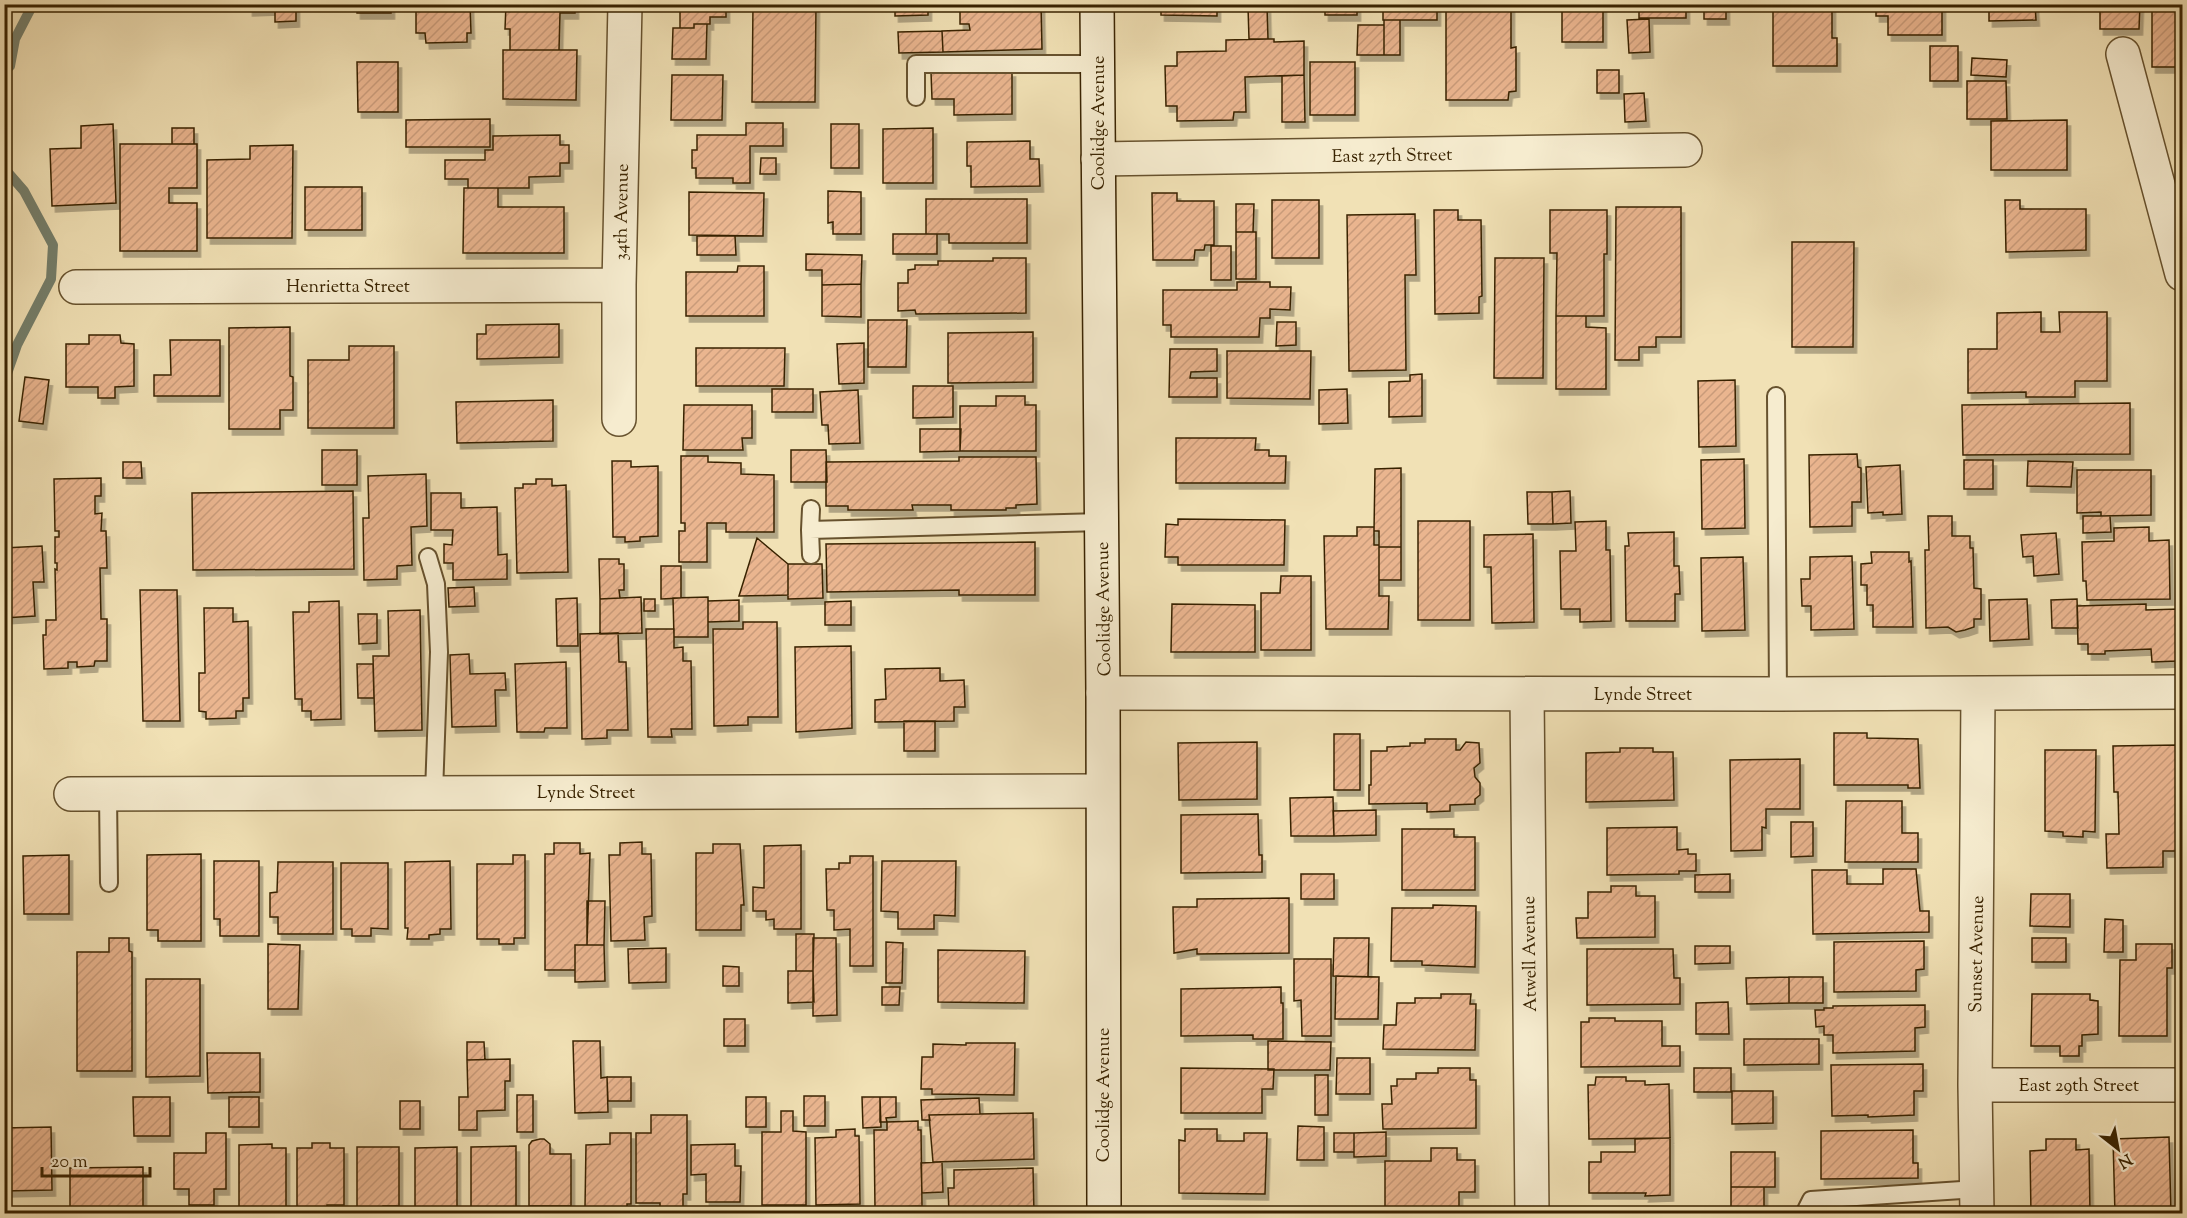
<svg xmlns="http://www.w3.org/2000/svg" width="2187" height="1218" font-family="'Sorts Mill Goudy',serif">
<style>
.lines{fill:none;stroke-linecap:round;stroke-linejoin:round}
.stream{stroke:#747f6c;stroke-width:10}
.building{fill:url(#building-hatch);stroke:#392301;stroke-width:1.5;filter:url(#shadow)}
.lane-casing{stroke:#67522e;stroke-width:20}
.street-casing{stroke:#67522e;stroke-width:36}
.secondary-casing{stroke:#392301;stroke-width:36}
.lane{stroke:#f6eccf;stroke-width:16}
.street{stroke:#f6eccf;stroke-width:33}
.secondary{stroke:#f6eccf;stroke-width:33}
.labels{text-anchor:middle;stroke-width:5;stroke-linejoin:round;paint-order:stroke}
.street-label{font-size:18px;fill:#392301;stroke:#f6eccf}
</style>
<defs>
<pattern id="building-hatch" width="6" height="6" patternUnits="userSpaceOnUse" patternTransform="scale(1.5)"><rect width="6" height="6" fill="#eab58f"/><path d="M-1 1l2-2M0 6l6-6M5 7l2-2" fill="none" stroke="#c99b7a"/></pattern>
<filter id="shadow"><feDropShadow dx="3.5" dy="6" stdDeviation="0" flood-color="#0004"/></filter>
</defs>
<rect width="100%" height="100%" fill="#f1e1b5"/>
<filter id="stains"><feTurbulence type="fractalNoise" baseFrequency=".00333" numOctaves="4"/><feColorMatrix values="0 0 0 0 .2 0 0 0 0 .09 0 0 0 0 .02 0 0 0 .5 -.17"/></filter>
<radialGradient id="worn" r=".72"><stop offset=".6" stop-color="#630" stop-opacity="0"/><stop offset="1" stop-color="#630" stop-opacity=".3"/></radialGradient>
<g class="lines">
<path class="stream" d="M4,72L10,66L15,39L30,10L26,4
M4,168L24,191L53,245L51,279L17,345L4,382"/>
</g>
<path class="building" d="M249,4H275V9L249,10Z
M275,4H296V21L275,22Z
M357,4H391V13H357Z
M416,4H470L471,33H467V42L426,43L425,33H416Z
M506,4H575V13H560L559,50H510V29H505Z
M680,4H726V17H710V24H694V28H680Z
M753,4H816L815,102H752Z
M895,4H928V15L895,16Z
M969,4H1041L1042,49L943,52L942,31L970,30L969,24H960V10H969Z
M1161,4H1217V16L1161,15Z
M1325,4H1357V15H1325Z
M1383,4H1437V20H1383Z
M1446,4H1511V48L1516,47V91L1509,92L1508,100H1446Z
M1562,4H1603V42H1562Z
M1639,4H1686V18H1639Z
M1704,4H1740V5H1726V19H1704Z
M1773,4H1832V38H1837V66H1773Z
M1876,4H1942V35H1888V16H1876Z
M1989,4H2035L2036,20L1989,21Z
M2100,4H2140L2139,29H2100Z
M2152,4H2182V67H2152Z
M1248,7H1267L1268,39H1249Z
M1649,19L1650,52L1629,53L1627,20Z
M1384,20H1400V55H1384Z
M694,24H707L706,59H672L673,28H694Z
M1358,25H1384V55H1357Z
M942,31L943,52L899,53L898,32Z
M1268,39H1274V42L1304,41V75L1245,77L1246,112H1234L1233,120L1177,121V106H1166L1165,66H1177V52L1226,51V40Z
M1930,46H1958V81H1930Z
M503,50H577L576,100L503,99Z
M1972,58L2007,60L2006,77L1971,75Z
M357,62H398V112H358Z
M1310,62H1355V115H1310Z
M1597,70H1619V93H1597Z
M1012,71V114L954,115V99H932L931,72Z
M672,75H723L722,120H671Z
M1304,75L1305,122H1282V76Z
M1967,81H2006L2007,119H1967Z
M1644,93L1646,121L1625,122L1624,94Z
M490,119V147H406V120Z
M2067,120V170H1991V121Z
M746,123H783V146H750V183H733V178H696V168H692V150H697V135H746Z
M113,124L116,203L52,206L50,149L81,148V126Z
M831,124H859V168H831Z
M172,128H194V144H172Z
M933,128V183H883V129Z
M560,135V145H569V163H560V176L529,177V188H468V179H445V160H485V150H493V136Z
M1030,141V159H1039L1040,186L971,187V166H967V142Z
M120,144H197V188H169V203H197V251H120Z
M293,145L292,238H207V160L250,159V146Z
M761,158H776V174H760Z
M305,187H362V230H305Z
M464,188H498V207H564V253H463Z
M828,191L861,192V234H833V222L828,223Z
M689,192L764,193L763,236L689,235Z
M1152,193H1177V201H1214V245H1205L1204,250H1195L1194,260H1153Z
M926,199H1027V243H949V234H926Z
M1272,200H1319V258H1272Z
M2005,200H2020V209H2086V250L2006,252Z
M1236,204H1254L1253,232H1236Z
M1616,207H1681V337H1656V347H1639V360H1615Z
M1434,210H1458V220H1481L1482,296L1479,297V313L1435,314Z
M1550,210H1607V254H1604V316H1556L1557,253H1550Z
M1415,214L1416,275H1405L1406,370L1349,371L1347,215Z
M1236,232H1256V279H1236Z
M893,234H937V254H893Z
M697,236H735L736,255H697Z
M1792,242H1854L1853,347H1792Z
M1211,246H1231V280H1211Z
M806,254L862,255L861,284L822,285V270H806Z
M993,258H1026V313L916,314L915,310L898,311V283H908V270L915,269V265H938V261H993Z
M1495,258H1544L1543,378H1494Z
M738,266H764V316H686V272H737Z
M1237,282H1270V287H1291L1290,310L1270,309V318H1260L1259,337H1171V325H1163V290H1237Z
M861,284V317L822,316V285Z
M2041,312V332H2060L2059,312H2107V381H2075V397H2026V392L1968,393V349H1997V313Z
M1556,316H1586V327L1606,328V389H1556Z
M868,320H907L906,367H868Z
M1277,322H1296V345L1276,346Z
M559,324V357L477,359V334H486V325Z
M290,327V376L293,377V410H280V429H229V328Z
M1033,332V382L948,383V333Z
M89,335H120L121,343L134,344V386L115,387V398H98V387H66V344H89Z
M170,340H220V396H154V375H171Z
M864,343V383L839,384L837,344Z
M349,346H394V428H308V360H349Z
M696,348H785L784,386H696Z
M1170,349H1217V371L1191,372L1190,378H1217V397H1169Z
M1227,351H1311L1310,399L1227,398Z
M1422,374V416L1389,417V382L1410,381V375Z
M25,377L49,380L43,424L19,421Z
M1735,380L1736,446L1699,447L1698,381Z
M913,386H953V417L913,418Z
M772,389H813V412H772Z
M1347,389L1348,423L1319,424V390Z
M858,390L860,443L829,444L828,425H822L820,392Z
M996,396H1025V405H1036V451H960V406H996Z
M553,400V441L457,443L456,402Z
M2130,403V454L1963,455L1962,405Z
M684,405H752V438H742L743,450H683Z
M920,429H961L960,451L920,452Z
M1176,438H1256L1255,450H1269V456H1286L1285,483H1176Z
M322,450H357V485H322Z
M791,450H826L827,482H791Z
M1857,454L1858,467L1861,468V502H1852V526L1810,527L1809,455Z
M681,456H708V462L741,463V474L774,475V532H726V523H707V562H679V531H685V523H681Z
M959,457H1036L1037,504L1016,505V508H1006V510H951V505H912L913,510H848V506H826V462L959,461Z
M1744,459L1745,528L1702,529L1701,460Z
M1964,460H1993V489H1964Z
M612,461H631V467L658,466V536L640,537V541L625,542V537H613Z
M2028,461L2073,462L2071,487L2027,486Z
M123,462H141L142,478H123Z
M1900,465L1902,514L1883,515V512L1868,513L1866,467Z
M1401,468V547H1379V531H1374L1375,469Z
M2077,470H2151V515L2101,516V512L2077,513Z
M426,474L427,526L411,527L412,565L397,566V579L364,580L363,518H369L368,476Z
M101,478V496H95V514L102,513L101,531H106L107,568H100L101,619H107V661H95L94,666L77,667V662H68V668L44,669L43,635H46V620H56L55,569L57,570V563H55V537H59V531H55L54,479Z
M536,479H552V486L566,485L568,572L517,573L515,488H523V484H536Z
M353,491L354,569L193,570L192,493Z
M1570,491L1571,523L1553,524L1552,492Z
M1527,492H1552L1553,524H1528Z
M431,493H461V508L497,507L498,555L507,554V579L453,580V563H444V544L452,545L453,530H431Z
M1928,516H1952V536H1970V548H1973L1974,588L1981,589V619H1974V627L1965,630L1956,632L1948,627L1926,628L1925,550H1929Z
M2083,516H2110L2111,532L2083,533Z
M1178,519L1285,520L1284,565H1178V557H1165L1166,524L1178,525Z
M1418,521H1470V620H1418Z
M1606,521V550H1610L1611,621L1580,622V609H1561L1560,551H1576L1575,522Z
M1357,527H1374V545H1379V596H1389L1388,629H1326L1324,536H1357Z
M2149,527V541L2169,540L2170,599L2087,600L2086,581H2083L2082,542L2114,541V528Z
M1674,532V566H1679L1680,594H1675V621H1626L1625,546H1629L1628,533Z
M2056,533L2059,574L2034,576L2033,556L2023,557L2021,535Z
M1533,534L1534,622L1492,623L1491,567H1484V535Z
M757,538L788,564V595L739,596Z
M1035,542V595H959V590L827,592L826,544Z
M42,546L44,582H33L35,616L4,618V548Z
M1379,547H1401V580H1379Z
M1871,552H1909V562L1911,561L1913,627H1873V605H1867V585H1861V564L1872,563Z
M1852,556L1854,629L1811,630V606H1802L1801,579H1810V557Z
M1743,557L1745,630L1702,631L1701,558Z
M599,559H619V564H624V590H619L620,598L600,599Z
M788,564H822L823,598L788,599Z
M661,566H681V598L661,599Z
M1281,576H1311V650H1261V593H1280Z
M474,587L475,606L449,607L448,588Z
M140,590H177L180,721H143Z
M641,597L642,633L600,634V599Z
M708,597V637H674L673,598Z
M577,598L578,646H557L556,599Z
M644,599H655V611H644Z
M2027,599L2029,639L1990,641L1989,600Z
M2077,599L2078,628H2052L2051,600Z
M739,600V621L708,622V601Z
M339,601L341,719L311,720V711H302V699H295L293,612H309V602Z
M851,601V625H825V602Z
M1172,604L1255,605V652H1171Z
M2146,604V610L2179,609V628H2176L2177,661L2152,662L2151,649L2105,651V654H2088V644H2078L2077,606Z
M204,608H233V622L248,621L249,698H243V711H236V718L206,719V712L199,711V673H205Z
M420,610L422,730L375,731L373,656H389L388,611Z
M358,614H377V643L359,644Z
M743,622H777L778,717H748V725L714,726L713,629H743Z
M646,629H674V648L683,647V661H691L692,729H671L672,737H648Z
M618,633L619,662H626L628,730H607V738L582,739L580,634Z
M851,646L852,728L796,732L795,647Z
M469,654L470,674L505,673L506,690H495L496,726L452,727L450,655Z
M566,662L567,728H545L544,732H517L515,664Z
M357,664H373L374,698H358Z
M940,668V681L964,680L965,707H954V721L875,722V700L886,699L885,669Z
M904,721H935V751H904Z
M1834,733H1867V738L1918,739L1920,788H1908V785H1834Z
M1334,734H1360V790H1334Z
M1425,739H1456V750H1460L1466,742L1479,743L1480,763L1474,768L1475,777L1480,783V795L1475,799V804L1450,805V811L1427,812V803L1369,804V785H1371V751H1387V747L1410,746V743H1425Z
M1257,742V799L1179,800L1178,743Z
M2178,745L2180,851H2163V867L2107,868L2106,834H2119L2118,792H2114L2113,746Z
M1620,748H1653V752H1673L1674,800L1586,802V753L1620,752Z
M2045,750H2096L2095,832L2083,831V837L2063,836V832L2045,831Z
M1800,759V809H1766V828L1762,827V850L1731,851L1730,760Z
M1333,797L1334,836H1291L1290,798Z
M1846,801H1902V833H1918V862H1845Z
M1376,810V835L1334,836L1333,811Z
M1258,814L1259,855H1262V872L1181,873V815Z
M1791,822H1813V856L1791,857Z
M1677,827V850L1688,849V854H1696V871H1679V874L1607,875V828Z
M1402,829H1454V837H1475V890H1402Z
M642,842V854H651L652,916L644,917L645,940L611,941L609,855H620V843Z
M554,843H580V854L590,853L587,945H575V970H545V854H554Z
M713,844H740L744,905H741V930H696V853H713Z
M801,845V929H774V919L766,920V911H753V887L764,888V846Z
M201,854V941H158V930H147V855Z
M69,855V914H24L23,856Z
M513,855H525V938H514V944H499V939H477V864H513Z
M850,856H873V966H850V929L834,930V910H827L826,869H839V863H850Z
M214,861H259V936H220V919H214Z
M450,861L451,929H440V934L429,935V939H407L408,928H405V862Z
M882,861H956L955,916L934,915V929H898V912L881,911Z
M278,862H333V934H278V917H270V893L277,892Z
M341,863H388V929L371,928V936H352V929H341Z
M1883,869H1916L1920,911H1929V932L1813,934L1812,870H1847V884H1883Z
M1301,874H1334V899H1301Z
M1730,874V892H1695V875Z
M1611,886H1636V896H1655V937L1577,938L1576,918H1588V892H1611Z
M2031,894H2070V927L2030,926Z
M1289,898V953L1197,954V949L1174,953L1173,907H1197V899Z
M587,901H605L604,945H587Z
M1433,905L1476,906L1475,967L1422,965V961H1391L1392,908H1433Z
M2105,919L2123,920V952H2104Z
M796,934H814L813,971H796Z
M109,938H129V951L132,952V1071H77V952H109Z
M813,938H836L837,1015L813,1016Z
M1334,938H1369L1368,977L1333,976Z
M2032,938H2066V962H2032Z
M1924,941V969L1916,970V991L1834,992V942Z
M886,942L903,943L902,983H886Z
M268,944L300,945L298,1009H268Z
M2136,944H2172V968H2167V1036H2119L2120,960H2136Z
M575,945H604L605,981L575,982Z
M1695,946H1730V963L1695,964Z
M666,948V982L629,983L628,949Z
M1587,949H1673L1674,978H1680V1004L1587,1005Z
M938,950L1025,951L1024,1003L938,1002Z
M1294,959H1331V1036H1302L1301,1000L1294,1001Z
M723,966L739,967V986H723Z
M788,971H813L814,1002L788,1003Z
M1336,976L1379,977L1378,1019H1335Z
M1789,977V1003L1747,1004L1746,978Z
M1789,977H1823V1003H1789Z
M146,979H200V1076L146,1077Z
M882,987H900L899,1005H882Z
M1281,987V1003H1283V1039H1253V1035L1181,1036V989Z
M1441,994H1471L1470,1004H1476L1475,1050L1383,1049L1384,1025H1396L1397,1003H1415V998H1441Z
M2032,994H2090V1000L2098,1001V1034L2082,1035V1046H2079V1056H2060V1046H2031Z
M1728,1002L1729,1034H1696V1003Z
M1925,1005V1027L1915,1028V1051L1833,1053V1035H1824V1026L1816,1027L1815,1010H1824V1008H1833V1006Z
M1589,1018H1615V1021H1662V1046H1680V1066L1581,1067V1022H1589Z
M724,1019H745V1046H724Z
M1744,1039H1819V1064L1744,1065Z
M573,1041H600L601,1078L607,1077L608,1112L575,1113Z
M1268,1041L1331,1042L1330,1070H1268Z
M467,1042H484L485,1060H467Z
M966,1043H1015L1014,1095L932,1094V1089H921L922,1057H933V1044L966,1045Z
M207,1053H260V1092L208,1093Z
M1337,1058H1370V1094H1336Z
M510,1059V1081H505V1110L477,1111V1130H459V1097H468L467,1060Z
M1923,1064V1091H1914V1115L1868,1117V1115L1832,1116L1831,1065Z
M1181,1068L1274,1069L1273,1089H1262V1113H1181Z
M1438,1068H1470V1080H1476V1128L1383,1129L1382,1104H1392L1391,1086H1397V1079H1416V1073H1438Z
M1694,1068H1731V1092H1694Z
M1315,1075H1328V1115H1315Z
M607,1077H631V1101H608Z
M1596,1077H1626V1081H1645V1085L1669,1084L1670,1138L1589,1139L1588,1085H1595Z
M1732,1091H1773V1123L1732,1124Z
M517,1095H533V1132H517Z
M804,1096H825V1126H804Z
M133,1097H170V1136H134Z
M229,1097H259V1127H229Z
M746,1097H766V1127H746Z
M862,1097H880L881,1127L863,1128Z
M880,1097H896V1117L886,1118L887,1122H880Z
M979,1098L980,1114L929,1115L930,1120H922L921,1100Z
M400,1101H420V1129H400Z
M781,1111H793V1131L806,1132V1205H762V1132H781Z
M1033,1113L1034,1159L933,1162L929,1115Z
M651,1115H687V1194H683V1207H660V1203H636V1133H651Z
M918,1121V1130H921L922,1206L875,1208L874,1130H887V1122Z
M1298,1126L1324,1127V1160H1297Z
M51,1127L52,1190L4,1191V1128Z
M855,1129V1136H859L860,1204L816,1205L815,1138L836,1137V1130Z
M1185,1129H1217V1141H1244V1133H1267L1265,1194L1179,1193V1140L1185,1141Z
M1913,1130V1163H1918V1178L1821,1179V1131Z
M1386,1132V1156L1354,1157V1133Z
M206,1133H226V1189H214V1205H189V1189H174V1153H206Z
M610,1133H631V1204H627V1212L611,1213V1208L585,1207L586,1145L610,1144Z
M1334,1133H1354V1152H1334Z
M2169,1137L2171,1214H2115L2113,1139Z
M1670,1138V1195L1645,1196L1646,1193H1589V1162H1601V1152H1635V1139Z
M540,1139H544L550,1144V1154H571V1206H529V1145L532,1141Z
M2046,1139H2076V1150L2089,1149L2090,1214H2031L2030,1151L2046,1150Z
M312,1143H330V1148H344V1205H327V1214H297V1148H312Z
M272,1144V1148H286V1207H268V1214H239V1145Z
M735,1144V1166H741L740,1202H706V1174L691,1175V1145Z
M516,1146V1212H471V1147Z
M357,1147H399V1206H383V1214H357Z
M457,1147V1214H415V1148Z
M1431,1148H1457V1160H1475V1192H1459V1212L1385,1213V1161H1431Z
M1731,1152H1775V1187H1731Z
M942,1162L943,1192L922,1193L921,1163Z
M143,1167V1208H70V1168Z
M1033,1168L1034,1214L949,1213L948,1188H954V1170Z
M1731,1187H1764V1214H1731Z
M1637,1207V1214H1589V1208Z
M1637,1207H1701V1214H1637Z
M1701,1207H1721V1214H1701Z
M1872,1207H1901V1214H1822L1872,1212Z
M1240,1209L1241,1214H1180V1210Z"/>
<g class="lines">
<defs>
<path id="lane" d="M916,97V64H1097
M1776,396L1778,694
M810,530L811,509
M811,555L810,530L1102,522
M428,557L436,584L439,652L434,793
M108,794L109,883
M1804,1214L1811,1200L1977,1189"/>
<path id="street" d="M2123,54L2182,274
M1098,159L1685,150
M76,287L619,285
M619,419V285L625,4
M1103,693L1778,694L2182,692
M1527,694L1532,1214
M71,794L1102,791
M1975,1085H2182
M1977,1214L1975,1085L1978,694"/>
<path id="secondary" d="M1097,4L1103,693L1104,1214"/>
</defs>
<use href="#lane" class="lane-casing"/>
<use href="#street" class="street-casing"/>
<use href="#secondary" class="secondary-casing"/>
<use href="#lane" class="lane"/>
<use href="#street" class="street"/>
<use href="#secondary" class="secondary"/>
</g>
<g class="labels">
<g class="street-label">
<text transform="translate(1098 123) rotate(-90)" y="6">Coolidge Avenue</text>
<text transform="translate(1392 155) rotate(-1)" y="6">East 27th Street</text>
<text transform="translate(621 212) rotate(-89)" y="6">34th Avenue</text>
<text x="348" y="292">Henrietta Street</text>
<text transform="translate(1103 609) rotate(-91)" y="6">Coolidge Avenue</text>
<text x="1643" y="700">Lynde Street</text>
<text x="586" y="798">Lynde Street</text>
<text transform="translate(1529 954) rotate(-91)" y="6">Atwell Avenue</text>
<text transform="translate(1976 954) rotate(-89)" y="6">Sunset Avenue</text>
<text x="2079" y="1091">East 29th Street</text>
<text transform="translate(1103 1095) rotate(-90)" y="6">Coolidge Avenue</text>
</g>
</g>
<rect width="2187" height="1218" fill="none" stroke="#f1e1b5" stroke-width="24"/>
<rect x="6" y="6" width="2175" height="1206" fill="none" stroke="#392301" stroke-width="3"/>
<rect x="12" y="12" width="2163" height="1194" fill="none" stroke="#392301" stroke-width="1.5"/>
<g transform="translate(2118 1149) rotate(149)" stroke="#f6eccf" stroke-width="4.5" paint-order="stroke">
<path d="M0-4.5L10 22L0 15L-10 22Z" fill="#392301"/>
<text y="-9" font-size="16" font-weight="bold" text-anchor="middle" fill="#392301">N</text>
</g>
<path d="M42 1167v9h108v-9" fill="none" stroke="#392301" stroke-width="3"/>
<text x="51" y="1167" font-size="18" fill="#392301" stroke="#f6eccf" stroke-width="4.5" paint-order="stroke">20 m</text>
<rect width="100%" height="100%" filter="url(#stains)"/>
<rect width="100%" height="100%" fill="url(#worn)"/>
</svg>
